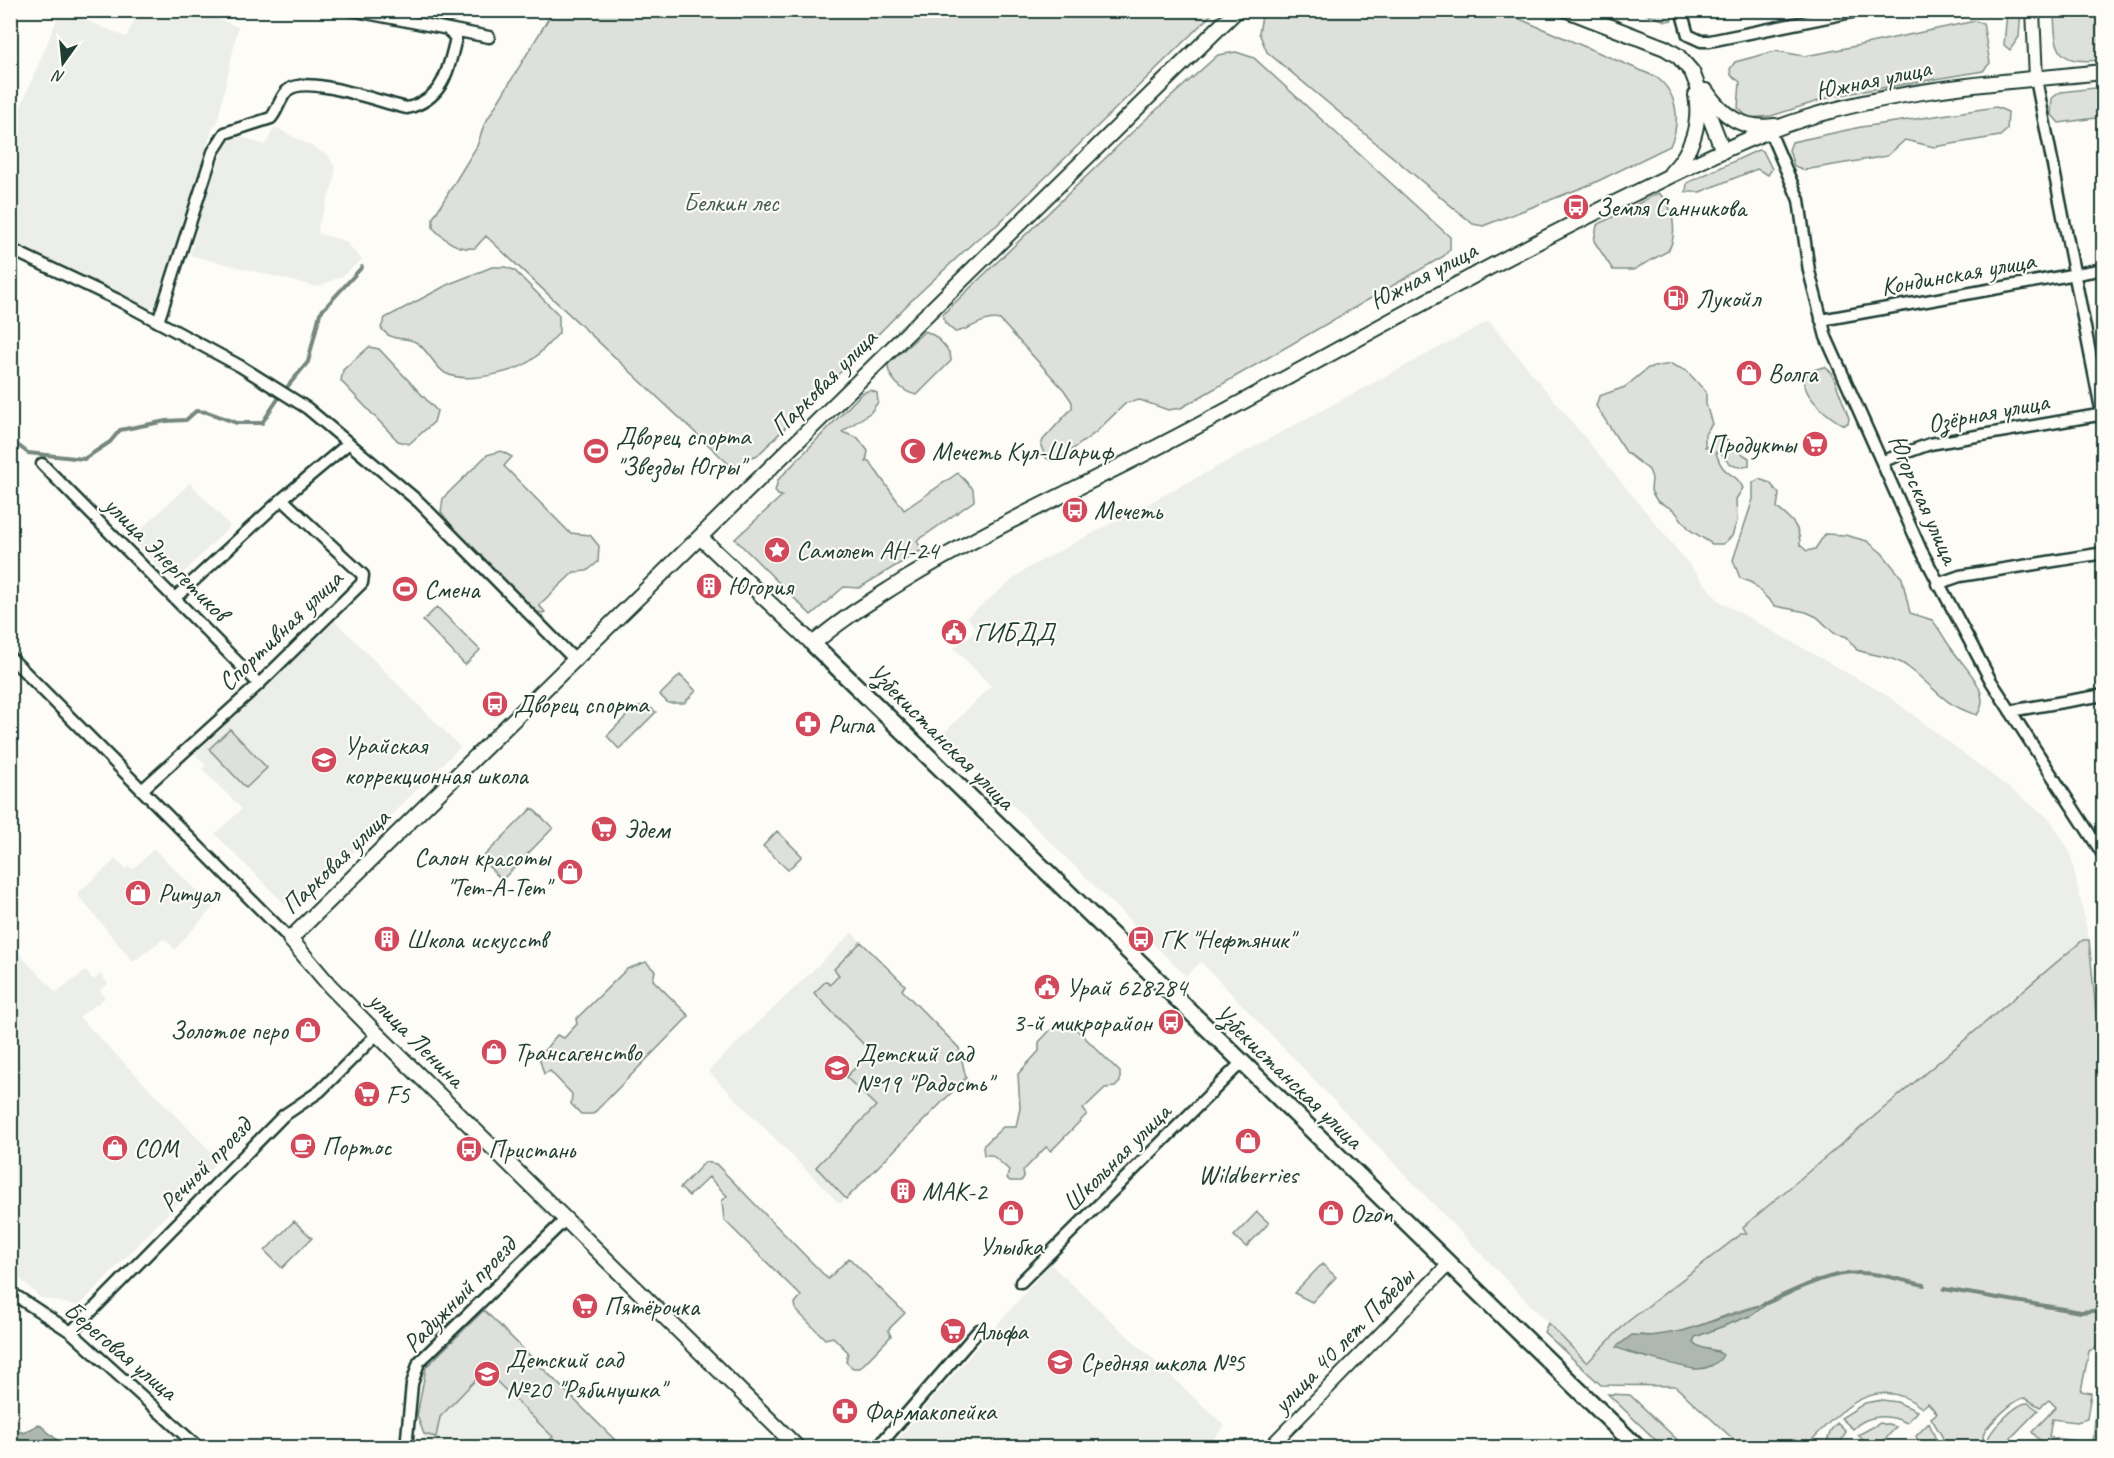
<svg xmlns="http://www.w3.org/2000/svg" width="2114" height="1458" font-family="Caveat,sans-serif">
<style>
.built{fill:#eceee9}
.green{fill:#dde0db;stroke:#7e8e88;stroke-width:1.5;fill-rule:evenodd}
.water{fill:#aeb8b1;stroke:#75877f;stroke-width:1.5}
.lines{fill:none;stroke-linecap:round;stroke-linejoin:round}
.stream{stroke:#75877f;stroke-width:4}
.minor-casing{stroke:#1f3d34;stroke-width:15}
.tertiary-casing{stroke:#1f3d34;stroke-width:16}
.secondary-casing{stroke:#1f3d34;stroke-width:18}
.primary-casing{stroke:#1f3d34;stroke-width:20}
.minor{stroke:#fdfcf7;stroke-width:10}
.tertiary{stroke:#fdfcf7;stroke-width:12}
.secondary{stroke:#fdfcf7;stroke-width:14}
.primary{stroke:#fdfcf7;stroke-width:15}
.labels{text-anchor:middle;stroke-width:4.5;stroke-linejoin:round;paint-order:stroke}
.street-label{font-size:26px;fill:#1f3d34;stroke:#fdfcf7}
.park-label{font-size:26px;fill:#455e55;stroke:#fdfcf7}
.poi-label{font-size:26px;fill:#1f3d34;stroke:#fdfcf7;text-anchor:start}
</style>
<rect width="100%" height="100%" fill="#fdfcf7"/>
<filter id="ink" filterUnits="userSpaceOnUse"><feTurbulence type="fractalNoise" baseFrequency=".0167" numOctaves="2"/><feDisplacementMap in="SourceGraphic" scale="12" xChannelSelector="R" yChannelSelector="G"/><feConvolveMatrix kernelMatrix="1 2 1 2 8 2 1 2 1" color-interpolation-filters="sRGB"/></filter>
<g filter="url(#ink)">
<path class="built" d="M61,10L126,37L139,11H222L219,19L238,27L217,124L213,127L155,306L149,308L11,243V130Z
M275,127L328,155L335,168L334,181L318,227L319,234L345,241L362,260L342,276L317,287L190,255L203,205L229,136L236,135L265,145Z
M1489,321L1719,601L1888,696L2050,819L2070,852L2089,940L1587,1364L1201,962L1186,976L942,735L991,686L954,648L977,630L967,617L1026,569Z
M190,483L230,526L174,582L131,539Z
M335,621L460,747L299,906H287L215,834L242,809L202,769L206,765L195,754Z
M154,849L213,907L175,949L164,938L133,962L77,894L116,859L126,869L129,866L133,869Z
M852,933L905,985L902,990L959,1048L966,1078L840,1204L708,1071Z
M11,946L56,992L86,971L93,980L101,974L108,984L100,990L105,998L79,1017L219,1160L79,1306L41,1298L11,1270Z
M1050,1264L1225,1426L1205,1447L890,1448Z
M484,1310L622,1447H421L424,1434L417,1416L426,1367Z"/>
<path class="green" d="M553,11H1215L996,226L977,239L913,299L758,455L746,459L735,470L486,236L475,248C457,250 446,241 433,228V218L477,146L484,125Z
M1270,11H1501L1656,77C1678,93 1681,122 1670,146L1594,183L1483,226L1473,224L1267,52L1259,33L1262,16Z
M1637,11H1672V20L1666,21Z
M2009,11H2021L2019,37L2010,50L2004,45L2007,12Z
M2054,11H2103V60C2058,64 2055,54 2054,11Z
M1975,21L1983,23L1990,63L1983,71L1834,96L1771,116L1749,118L1738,108L1740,82L1731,75L1730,69L1735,62L1776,51L1804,56L1822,53Z
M1236,52L1254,58L1450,237V249L1444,256L1181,408L1168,410L1140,400L1126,403L1095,433L1058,460L1052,461L1046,458L1041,446L1043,440L1072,408V402L1064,390L1000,320C983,316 972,330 955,332L945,323L943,314L1145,120L1218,55Z
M2103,87V117L2059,123L2051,114L2052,98L2061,92Z
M1996,107L2008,112L2007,130L2000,136L1934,147L1905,140L1887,156L1804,170L1794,166L1789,150L1792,142L1861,127Z
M1758,150L1763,151L1772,169L1768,175L1757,169L1700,192H1686L1687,183Z
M1658,193C1674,203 1678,236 1668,251L1633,270H1613L1594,241L1597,225Z
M492,267H505L514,270L559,315V333C550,342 542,352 533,359C516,373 465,384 445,373C434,366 428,350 417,343C405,335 393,344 381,328L385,318L449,284Z
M925,331C935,334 952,350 951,361L917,395C904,393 887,378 888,364Z
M369,347L379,349L437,411L434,422L409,444L398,441L341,381L343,370Z
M1671,364L1687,371L1706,392V404L1712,424L1705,434V447H1711L1716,438L1730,441L1738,451L1749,458V465C1737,471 1726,463 1720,452H1716C1723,479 1736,471 1743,488L1736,499L1737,521L1732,536L1723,544H1712L1690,530L1674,510L1657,501L1651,491L1652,478L1649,470L1626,452L1596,406L1599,396L1625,387L1648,368Z
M1825,367L1832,373L1849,418L1848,423L1844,425C1823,415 1778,374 1825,367Z
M870,390L877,393L878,402L871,412L842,432L858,438L868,451L866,462L869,461L904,510L958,473L973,489L974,501L917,541L922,550L859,588L844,587L811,615L735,539L782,496L778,495L775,491L778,480L862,393Z
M501,451L512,457L504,466L570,533L590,535L599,546L598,562L587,571L574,572L539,605L545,612L543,613L536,612L526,602L464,541L441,512L443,498L487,455Z
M1759,479L1770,483L1779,494L1777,508C1791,519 1800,526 1800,545L1807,551L1815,549L1825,534L1845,535L1867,541L1882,553L1902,578L1910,613L1932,620C1940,629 1944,639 1951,648C1963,666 1994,692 1977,715C1940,703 1937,689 1909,668C1895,656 1873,656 1857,650L1847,637L1834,633L1817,617L1806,612L1775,606L1752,583L1740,578L1733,560L1753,499V483Z
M437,607L480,650L465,665L423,621Z
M680,675L696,691L684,703H668L660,695Z
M647,705L656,712L619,749L607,736L634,708Z
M230,729L267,768L246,788L209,749Z
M532,808L553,828L502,880L481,859Z
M777,831L802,856L788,870L763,846Z
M2083,940H2089L2104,1095V1344L2089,1351L2081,1391L2091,1393L2087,1419L2077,1422L2052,1419L2049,1437L2075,1441L2074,1447H2046L2032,1432L2056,1407L2049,1400L2040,1407L2025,1398C2015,1398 1989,1424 1984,1433C1982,1438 1984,1443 1986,1447L1945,1448L1942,1436L1931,1418L1937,1413L1928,1403L1922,1408C1875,1369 1836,1415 1805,1447H1742L1675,1386L1601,1385L1544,1332L1548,1323L1587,1363L1626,1323L1741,1234H1747L1743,1227ZM1766,1304L1752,1315L1695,1337L1693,1342L1697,1347L1718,1351L1696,1369L1628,1353L1640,1335C1684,1341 1724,1310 1766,1304Z
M861,942L905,985L902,990L959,1048L966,1078L846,1199L816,1167L876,1106L846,1077L871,1052L814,993L826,981L830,985L839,975L834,969Z
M646,962L655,971L653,980L689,1016L593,1114H581L571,1104L572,1094L550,1071L544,1074L539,1057L557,1035L564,1038L577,1024L576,1019L627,969Z
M1056,1024H1071L1120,1072V1082L1115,1087L1105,1088L1083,1109L1087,1114L1051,1151L1046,1147L1023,1171L1024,1177L1021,1181H1010L1007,1178L1009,1170L992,1155H984L983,1146L1003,1127H1016L1020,1108L1018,1074L1039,1051V1042Z
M705,1162L716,1164L828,1279L849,1258L905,1313L888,1330L891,1336L860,1368H853L846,1362L848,1352L833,1337L825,1339L796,1310L795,1303L801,1296L724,1220L722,1201L727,1196L709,1177L689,1196L680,1188Z
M1257,1212L1269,1223L1246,1247L1234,1236Z
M294,1221L312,1238L282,1268L265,1251Z
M1322,1264L1336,1277L1312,1302L1294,1293Z
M484,1310L622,1447H546L544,1446L553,1437L485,1370L440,1417L436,1437L424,1434L417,1416L426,1367Z
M2102,1380L2103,1447L2093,1445L2096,1405Z
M1608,1394L1630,1395L1685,1447H1663Z
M1882,1400L1897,1402L1917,1411L1907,1423C1889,1414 1867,1414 1853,1429L1841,1418L1865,1403Z
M2028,1403L2038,1410L2002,1447H1992L1987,1442C1989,1431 2017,1402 2028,1403Z
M1837,1423L1846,1432L1838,1447H1825L1831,1430Z
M1880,1423L1896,1427L1882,1443L1868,1445L1858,1435Z
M1929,1423L1939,1447H1921L1916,1436Z"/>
<path class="water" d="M1768,1303L1752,1315L1695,1337L1693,1342C1701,1351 1714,1348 1723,1355C1718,1364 1706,1370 1695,1369C1686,1368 1620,1351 1616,1347L1632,1335L1651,1336L1683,1331Z
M39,1424L65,1447H11V1427L24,1433Z"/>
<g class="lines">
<path class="stream" d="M288,386L308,362L320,313L362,267
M10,439L28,453L84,459L110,442L120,430L166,421L186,420L196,411L207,412L237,423H262L278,399
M1944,1289L2081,1312L2104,1310
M1764,1304C1793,1292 1824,1273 1856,1273C1878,1272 1903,1281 1924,1285"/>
<defs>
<path id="minor" d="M351,10L489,37
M1681,10L1688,35L1701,41H1710L1862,10
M2036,79L2104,424
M1770,132L1799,200L1809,271L1826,337L1921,550L1991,681L2104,856
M10,249L118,300L240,366L307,408L419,502L576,661
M1821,320L2104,269
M158,322L213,152L225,133L271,118C278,110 280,97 288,90C307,74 382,103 407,108C444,99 448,70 456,38L448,30
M1883,461L1930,444L2104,414
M42,464L259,684
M1937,584L1960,576L2104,553
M175,598L282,499L349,443
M10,657L290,939
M2010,711L2104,695
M142,790L259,684L362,583L363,575L282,499
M1021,1282L1241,1063
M10,1292L71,1332L199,1448
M71,1332L283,1116L320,1091L377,1034
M406,1448L412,1384L419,1362L566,1219
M877,1448L979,1330"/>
<path id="tertiary" d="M2033,10L2036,79
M1269,1448L1449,1264"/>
<path id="secondary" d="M1567,10L1665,48L1678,56L1692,72L1723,151
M1706,91C1723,117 1743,130 1775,126
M1671,173C1692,152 1701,124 1696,95
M701,538L813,644C840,620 870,602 901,582C987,529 1078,489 1167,442C1322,361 1472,272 1629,196C1687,168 1745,137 1806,118C1903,88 2004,82 2104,72
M798,1448L377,1034L330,986L290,939L1237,10"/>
<path id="primary" d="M813,644L1638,1448"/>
</defs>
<use href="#minor" class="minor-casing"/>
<use href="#tertiary" class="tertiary-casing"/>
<use href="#secondary" class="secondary-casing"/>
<use href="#primary" class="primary-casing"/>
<use href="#minor" class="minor"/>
<use href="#tertiary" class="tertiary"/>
<use href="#secondary" class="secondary"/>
<use href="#primary" class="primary"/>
</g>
</g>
<defs>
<symbol id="bus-disc" viewBox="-11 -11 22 22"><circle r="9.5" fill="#d1495b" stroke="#fdfcf7"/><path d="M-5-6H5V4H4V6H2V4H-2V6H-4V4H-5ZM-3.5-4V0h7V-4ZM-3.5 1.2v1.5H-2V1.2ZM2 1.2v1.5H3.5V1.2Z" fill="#fff"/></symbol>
<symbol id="fuel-disc" viewBox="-11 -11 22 22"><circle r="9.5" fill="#d1495b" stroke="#fdfcf7"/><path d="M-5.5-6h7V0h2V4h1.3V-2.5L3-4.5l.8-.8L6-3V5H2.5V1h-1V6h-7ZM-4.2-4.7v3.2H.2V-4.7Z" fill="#fff"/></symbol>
<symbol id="shop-disc" viewBox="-11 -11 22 22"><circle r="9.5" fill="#d1495b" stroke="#fdfcf7"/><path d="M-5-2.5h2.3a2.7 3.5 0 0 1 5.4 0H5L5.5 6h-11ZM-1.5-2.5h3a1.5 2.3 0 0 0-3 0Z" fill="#fff"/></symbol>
<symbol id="supermarket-disc" viewBox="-11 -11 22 22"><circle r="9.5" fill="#d1495b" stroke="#fdfcf7"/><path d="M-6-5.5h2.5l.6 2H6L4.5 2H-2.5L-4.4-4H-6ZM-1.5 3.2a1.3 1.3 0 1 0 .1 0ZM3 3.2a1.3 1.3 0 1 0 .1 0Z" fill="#fff"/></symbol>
<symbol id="stadium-disc" viewBox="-11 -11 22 22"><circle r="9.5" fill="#d1495b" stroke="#fdfcf7"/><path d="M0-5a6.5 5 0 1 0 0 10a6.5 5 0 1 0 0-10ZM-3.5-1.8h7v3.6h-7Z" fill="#fff"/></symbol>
<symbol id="mosque-disc" viewBox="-11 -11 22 22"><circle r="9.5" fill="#d1495b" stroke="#fdfcf7"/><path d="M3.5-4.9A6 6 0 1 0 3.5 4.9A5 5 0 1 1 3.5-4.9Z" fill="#fff"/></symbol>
<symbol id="sight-disc" viewBox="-11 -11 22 22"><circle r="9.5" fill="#d1495b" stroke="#fdfcf7"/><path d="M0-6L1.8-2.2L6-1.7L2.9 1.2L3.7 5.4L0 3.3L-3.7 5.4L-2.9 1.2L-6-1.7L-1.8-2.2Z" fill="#fff"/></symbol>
<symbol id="building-disc" viewBox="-11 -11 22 22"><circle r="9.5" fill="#d1495b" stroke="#fdfcf7"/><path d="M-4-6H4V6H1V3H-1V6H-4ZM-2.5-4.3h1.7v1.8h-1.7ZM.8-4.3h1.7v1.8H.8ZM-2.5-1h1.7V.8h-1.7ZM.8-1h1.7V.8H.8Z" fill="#fff"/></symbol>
<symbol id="civic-disc" viewBox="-11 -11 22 22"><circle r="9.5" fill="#d1495b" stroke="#fdfcf7"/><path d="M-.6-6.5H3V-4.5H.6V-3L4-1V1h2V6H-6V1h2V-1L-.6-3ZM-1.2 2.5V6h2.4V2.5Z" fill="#fff"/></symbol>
<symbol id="pharmacy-disc" viewBox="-11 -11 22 22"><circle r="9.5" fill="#d1495b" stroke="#fdfcf7"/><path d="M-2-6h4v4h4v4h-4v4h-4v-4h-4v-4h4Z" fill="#fff"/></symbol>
<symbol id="school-disc" viewBox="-11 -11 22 22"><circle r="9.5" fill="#d1495b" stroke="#fdfcf7"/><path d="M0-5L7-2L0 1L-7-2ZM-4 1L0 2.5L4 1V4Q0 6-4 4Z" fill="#fff"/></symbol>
<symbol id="cafe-disc" viewBox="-11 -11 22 22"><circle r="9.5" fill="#d1495b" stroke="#fdfcf7"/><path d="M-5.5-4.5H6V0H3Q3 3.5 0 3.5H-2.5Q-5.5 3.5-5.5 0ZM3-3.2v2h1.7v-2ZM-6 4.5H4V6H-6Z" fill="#fff"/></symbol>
</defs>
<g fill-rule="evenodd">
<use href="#bus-disc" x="1561" y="192" width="30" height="30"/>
<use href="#fuel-disc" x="1661" y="283" width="30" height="30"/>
<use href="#shop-disc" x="1734" y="358" width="30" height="30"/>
<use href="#supermarket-disc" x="1800" y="429" width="30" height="30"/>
<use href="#stadium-disc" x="581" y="436" width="30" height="30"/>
<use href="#mosque-disc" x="898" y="436" width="30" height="30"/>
<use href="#bus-disc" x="1060" y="495" width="30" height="30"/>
<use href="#sight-disc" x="762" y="535" width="30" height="30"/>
<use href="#building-disc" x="694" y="571" width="30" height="30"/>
<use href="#stadium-disc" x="390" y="574" width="30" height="30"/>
<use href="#civic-disc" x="939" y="617" width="30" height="30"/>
<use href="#bus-disc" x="480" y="689" width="30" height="30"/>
<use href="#pharmacy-disc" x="793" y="709" width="30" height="30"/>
<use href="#school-disc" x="309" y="745" width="30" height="30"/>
<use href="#supermarket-disc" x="589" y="814" width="30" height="30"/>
<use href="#shop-disc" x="555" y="857" width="30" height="30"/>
<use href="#shop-disc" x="123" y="878" width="30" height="30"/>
<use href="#building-disc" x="372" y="924" width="30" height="30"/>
<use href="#bus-disc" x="1126" y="924" width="30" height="30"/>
<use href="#civic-disc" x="1032" y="972" width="30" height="30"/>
<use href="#bus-disc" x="1156" y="1007" width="30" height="30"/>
<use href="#shop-disc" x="293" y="1015" width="30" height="30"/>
<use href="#shop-disc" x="479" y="1037" width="30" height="30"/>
<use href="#school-disc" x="822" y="1053" width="30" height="30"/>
<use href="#supermarket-disc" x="352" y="1079" width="30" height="30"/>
<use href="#shop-disc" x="1233" y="1126" width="30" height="30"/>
<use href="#cafe-disc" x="288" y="1131" width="30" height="30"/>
<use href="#shop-disc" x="100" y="1133" width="30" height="30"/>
<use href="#bus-disc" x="454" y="1134" width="30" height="30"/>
<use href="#building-disc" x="888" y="1176" width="30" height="30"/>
<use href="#shop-disc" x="996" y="1198" width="30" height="30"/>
<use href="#shop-disc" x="1316" y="1198" width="30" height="30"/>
<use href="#supermarket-disc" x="570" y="1291" width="30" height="30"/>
<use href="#supermarket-disc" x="938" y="1316" width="30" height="30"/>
<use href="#school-disc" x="1045" y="1347" width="30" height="30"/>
<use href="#school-disc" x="472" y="1359" width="30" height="30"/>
<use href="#pharmacy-disc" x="830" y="1396" width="30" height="30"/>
</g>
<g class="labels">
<g class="street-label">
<text transform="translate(1873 79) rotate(-12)" y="9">Южная улица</text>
<text transform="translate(1958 273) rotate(-10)" y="9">Кондинская улица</text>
<text transform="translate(1423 275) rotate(-28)" y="9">Южная улица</text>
<text transform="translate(823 382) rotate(-45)" y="9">Парковая улица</text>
<text transform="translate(1988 412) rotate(-11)" y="9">Озёрная улица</text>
<text transform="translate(1924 499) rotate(66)" y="9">Югорская улица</text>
<text transform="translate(167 558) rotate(45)" y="9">улица Энергетиков</text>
<text transform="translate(280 630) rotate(-44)" y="9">Спортивная улица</text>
<text transform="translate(942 736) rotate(45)" y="9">Узбекистанская улица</text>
<text transform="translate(335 861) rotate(-44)" y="9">Парковая улица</text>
<text transform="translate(417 1039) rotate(45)" y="9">улица Ленина</text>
<text transform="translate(1289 1076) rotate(44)" y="9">Узбекистанская улица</text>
<text transform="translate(1116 1157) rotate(-45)" y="9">Школьная улица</text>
<text transform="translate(205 1164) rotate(-46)" y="9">Речной проезд</text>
<text transform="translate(459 1294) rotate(-46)" y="9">Радужный проезд</text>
<text transform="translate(1343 1340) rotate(-46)" y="9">улица 40 лет Победы</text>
<text transform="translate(121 1350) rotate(40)" y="9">Береговая улица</text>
</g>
<g class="park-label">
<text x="731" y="211">Белкин лес</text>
</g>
<g class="poi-label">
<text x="1596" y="216">Земля Санникова</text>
<text x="1696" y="307">Лукойл</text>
<text x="1768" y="382">Волга</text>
<text x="616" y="445">Дворец спорта<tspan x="616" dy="30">"Звезды Югры"</tspan></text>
<text x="1796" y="453" text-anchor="end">Продукты</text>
<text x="932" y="460">Мечеть Кул-Шариф</text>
<text x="1094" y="519">Мечеть</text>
<text x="796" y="559">Самолет АН-24</text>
<text x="728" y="595">Югория</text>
<text x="424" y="598">Смена</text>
<text x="974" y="641">ГИБДД</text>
<text x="514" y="713">Дворец спорта</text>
<text x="828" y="733">Ригла</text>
<text x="344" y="754">Урайская<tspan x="344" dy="30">коррекционная школа</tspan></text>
<text x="624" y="838">Эдем</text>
<text x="550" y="866" text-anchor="end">Салон красоты<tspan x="550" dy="30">"Тет-А-Тет"</tspan></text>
<text x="158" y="902">Ритуал</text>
<text x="406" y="948">Школа искусств</text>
<text x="1160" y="948">ГК "Нефтяник"</text>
<text x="1066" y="996">Урай 628284</text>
<text x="1152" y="1031" text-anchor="end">3-й микрорайон</text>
<text x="288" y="1039" text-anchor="end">Золотое перо</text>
<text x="514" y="1061">Трансагенство</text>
<text x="856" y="1062">Детский сад<tspan x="856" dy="30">№19 "Радость"</tspan></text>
<text x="386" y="1103">F5</text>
<text x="322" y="1155">Портос</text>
<text x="134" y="1157">СОМ</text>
<text x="488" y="1158">Пристань</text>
<text x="1248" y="1183" text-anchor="middle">Wildberries</text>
<text x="922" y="1200">МАК-2</text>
<text x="1350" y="1222">Ozon</text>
<text x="1011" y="1255" text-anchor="middle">Улыбка</text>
<text x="604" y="1315">Пятёрочка</text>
<text x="972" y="1340">Альфа</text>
<text x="506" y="1368">Детский сад<tspan x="506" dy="30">№20 "Рябинушка"</tspan></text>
<text x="1080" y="1371">Средняя школа №5</text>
<text x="864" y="1420">Фармакопейка</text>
</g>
</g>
<rect width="2114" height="1458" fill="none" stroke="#fdfcf7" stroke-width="36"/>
<rect x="18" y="18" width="2078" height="1422" fill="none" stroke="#1f3d34" stroke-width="2" filter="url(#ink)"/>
<g transform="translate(63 63) rotate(195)" stroke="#fdfcf7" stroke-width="4.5" paint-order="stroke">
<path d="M0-4.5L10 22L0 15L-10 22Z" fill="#1f3d34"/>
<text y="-9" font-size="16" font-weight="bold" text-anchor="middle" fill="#1f3d34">N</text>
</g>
</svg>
